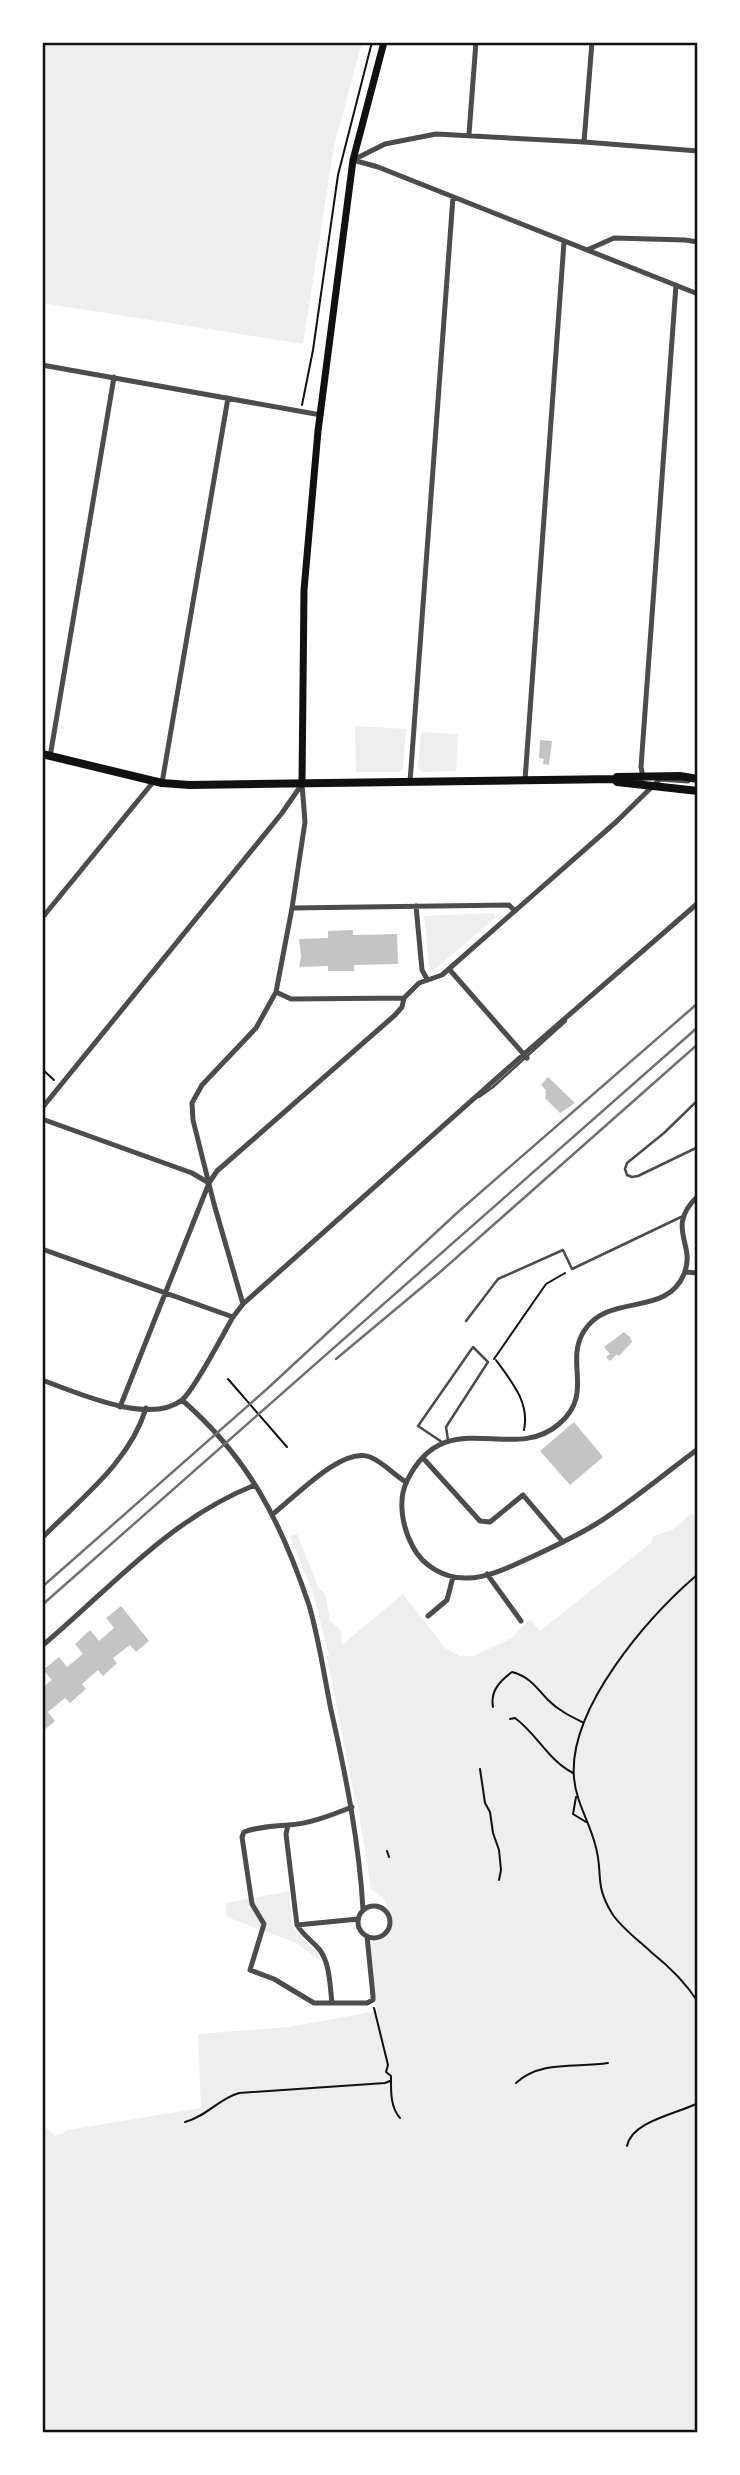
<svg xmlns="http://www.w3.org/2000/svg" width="740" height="2475" font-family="Overpass,sans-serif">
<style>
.green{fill:#eee}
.building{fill:#c4c4c4}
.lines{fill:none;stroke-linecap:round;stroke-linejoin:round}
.path{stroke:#111;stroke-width:2}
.service{stroke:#4c4c4c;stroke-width:2.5}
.minor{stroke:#4c4c4c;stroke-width:5}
.secondary{stroke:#111;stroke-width:7}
.primary{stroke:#111;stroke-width:8}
.rail{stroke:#707070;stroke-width:2.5}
.neatline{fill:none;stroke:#111;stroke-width:2.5}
</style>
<rect width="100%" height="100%" fill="#fff"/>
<path class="green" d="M42,42H362L334,146L303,344L42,303Z
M355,726L406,729L403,768L399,772H356Z
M421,732L458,734L456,771L422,772L418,768Z
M494,913L496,917L433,971L429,966L424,916Z
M691,1514L698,1517V2433H42V2125L55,2135L62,2134L67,2130L201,2108L198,2034L289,2027L377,2011L368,1945L381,1940L391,1917L384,1899L371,1889L357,1801L355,1800L327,1657L329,1655L313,1593L290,1536L297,1534L319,1589L325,1593L330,1621L341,1630L342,1645L403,1594L445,1648L460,1656H474L512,1638L530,1619L540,1631L651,1543L653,1536L672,1530Z
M289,1891L293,1927L317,1952L321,1961L296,1943L227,1917L226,1903Z"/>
<path class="building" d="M540,740L552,741L549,765L543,764L544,759L539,758Z
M353,930V935L397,934L398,964L354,965V971H328V966L299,967L301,956L299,939L328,938V931Z
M548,1077L575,1103L560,1113L545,1098L546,1090L541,1085Z
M624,1332L630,1337L632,1342L619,1356L617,1354L610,1361L606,1357L610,1354L604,1347Z
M574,1422L603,1457L570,1485L540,1451Z
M121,1606L149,1641L136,1652L130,1645L113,1658L117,1663L103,1676L98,1670L82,1684L86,1689L70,1703L65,1698L48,1712L55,1721L42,1732V1688L52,1680L43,1670L59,1657L67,1667L83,1654L75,1644L90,1630L99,1641L114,1628L106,1618Z"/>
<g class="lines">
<path class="path" d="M302,405L313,350L338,175L372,42
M42,1069L54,1080
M494,1359L546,1284L565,1273
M496,1360C511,1381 530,1402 524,1430
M228,1379L287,1447
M698,1574C648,1617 568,1708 574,1778C576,1802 589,1821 595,1844C604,1873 593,1884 613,1915C623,1929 638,1940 651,1952C670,1967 685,1982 698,2002
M493,1707C490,1691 500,1681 512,1672C530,1677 536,1687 548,1700C558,1710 570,1716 582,1722
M510,1719L515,1718C537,1734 548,1760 573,1773
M480,1769L485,1803L490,1812L493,1833L499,1850L501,1870L499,1880
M576,1797L573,1814L586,1822
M387,1851L389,1857
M374,2008L388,2065L386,2072L391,2076C391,2090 390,2107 400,2118
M516,2083C541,2060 576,2068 608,2063
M185,2122C206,2117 218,2099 239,2093L385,2083L390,2081
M627,2146C632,2121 677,2114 698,2103"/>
<path class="service" d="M479,1097L493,1087L566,1021
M698,1100L664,1133L627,1163L625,1169L627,1175L632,1177L638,1176L698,1147
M466,1321L498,1279L563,1250L572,1269L681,1217
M442,1442L418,1426L473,1347L488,1362L446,1427L448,1440"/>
<path class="minor" d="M469,134L476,42
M584,142L592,42
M353,160L378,167L698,294
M353,160L385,144L436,134L584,142L698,151
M587,250L614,238L685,240L698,242
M42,365L321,415
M50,757L114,377
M643,777L641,767L676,285
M525,780L564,242
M410,782L453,197
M162,783L228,398
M416,906L422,970L427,979
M292,908L509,905L515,911
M42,918L154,781
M449,969L527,1058
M276,992L291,999L404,998
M42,1108L282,813L302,784
M42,1119L192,1173L209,1183
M698,1196C664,1228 697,1244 684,1274C666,1318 609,1292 584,1331C564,1363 595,1393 559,1424C512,1465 445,1402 407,1481C397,1501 403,1529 413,1547C423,1566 444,1578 465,1578C484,1579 508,1568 525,1560C549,1549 573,1538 596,1524C631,1502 664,1474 698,1449
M42,1249L233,1317
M685,1272L698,1273
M243,1304L214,1204L193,1120L192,1103L202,1085L256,1028L276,992L292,908L305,822L302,784
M42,1380C76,1392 149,1426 182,1400C195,1389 223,1334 233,1317L243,1304L524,1054L698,903
M182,1400C249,1458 281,1522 309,1605C319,1639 324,1675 331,1710C346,1776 359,1842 363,1909
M120,1407L209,1183L217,1171L395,1015L402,1007L404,998L419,983L442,975L616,822L660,779L688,781
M423,1458L480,1521L490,1522L523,1495L563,1542
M273,1514C294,1498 342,1446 370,1457C383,1462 394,1475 406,1482
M42,1538C80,1499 130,1462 146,1408
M487,1574L521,1621
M428,1616L447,1600L453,1577
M42,1646C111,1588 169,1519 255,1485
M352,1807C332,1815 309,1824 288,1825C273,1826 258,1827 244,1832L242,1837L252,1904L264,1924L250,1970L274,1979L314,2003H367L373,2000V1996L367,1936
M288,1825L286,1834L297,1925C303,1935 312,1941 319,1949C330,1962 330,1987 332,2003
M358 1922a16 16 0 1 1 32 0a16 16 0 1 1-32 0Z
M297,1925L358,1919"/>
<path class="secondary" d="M302,784L304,590L318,431L353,160L384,42"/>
<path class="primary" d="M42,754L162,783L190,785L615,779L617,782L698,791
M617,777L680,776L698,779"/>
<path class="rail" d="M336,1359L439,1273L698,1044
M42,1587L268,1388L458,1212L698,1003
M42,1605L698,1027"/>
</g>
<rect width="740" height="2475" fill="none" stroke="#ffffff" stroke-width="88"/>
<rect x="44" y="44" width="652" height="2387" class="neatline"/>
</svg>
